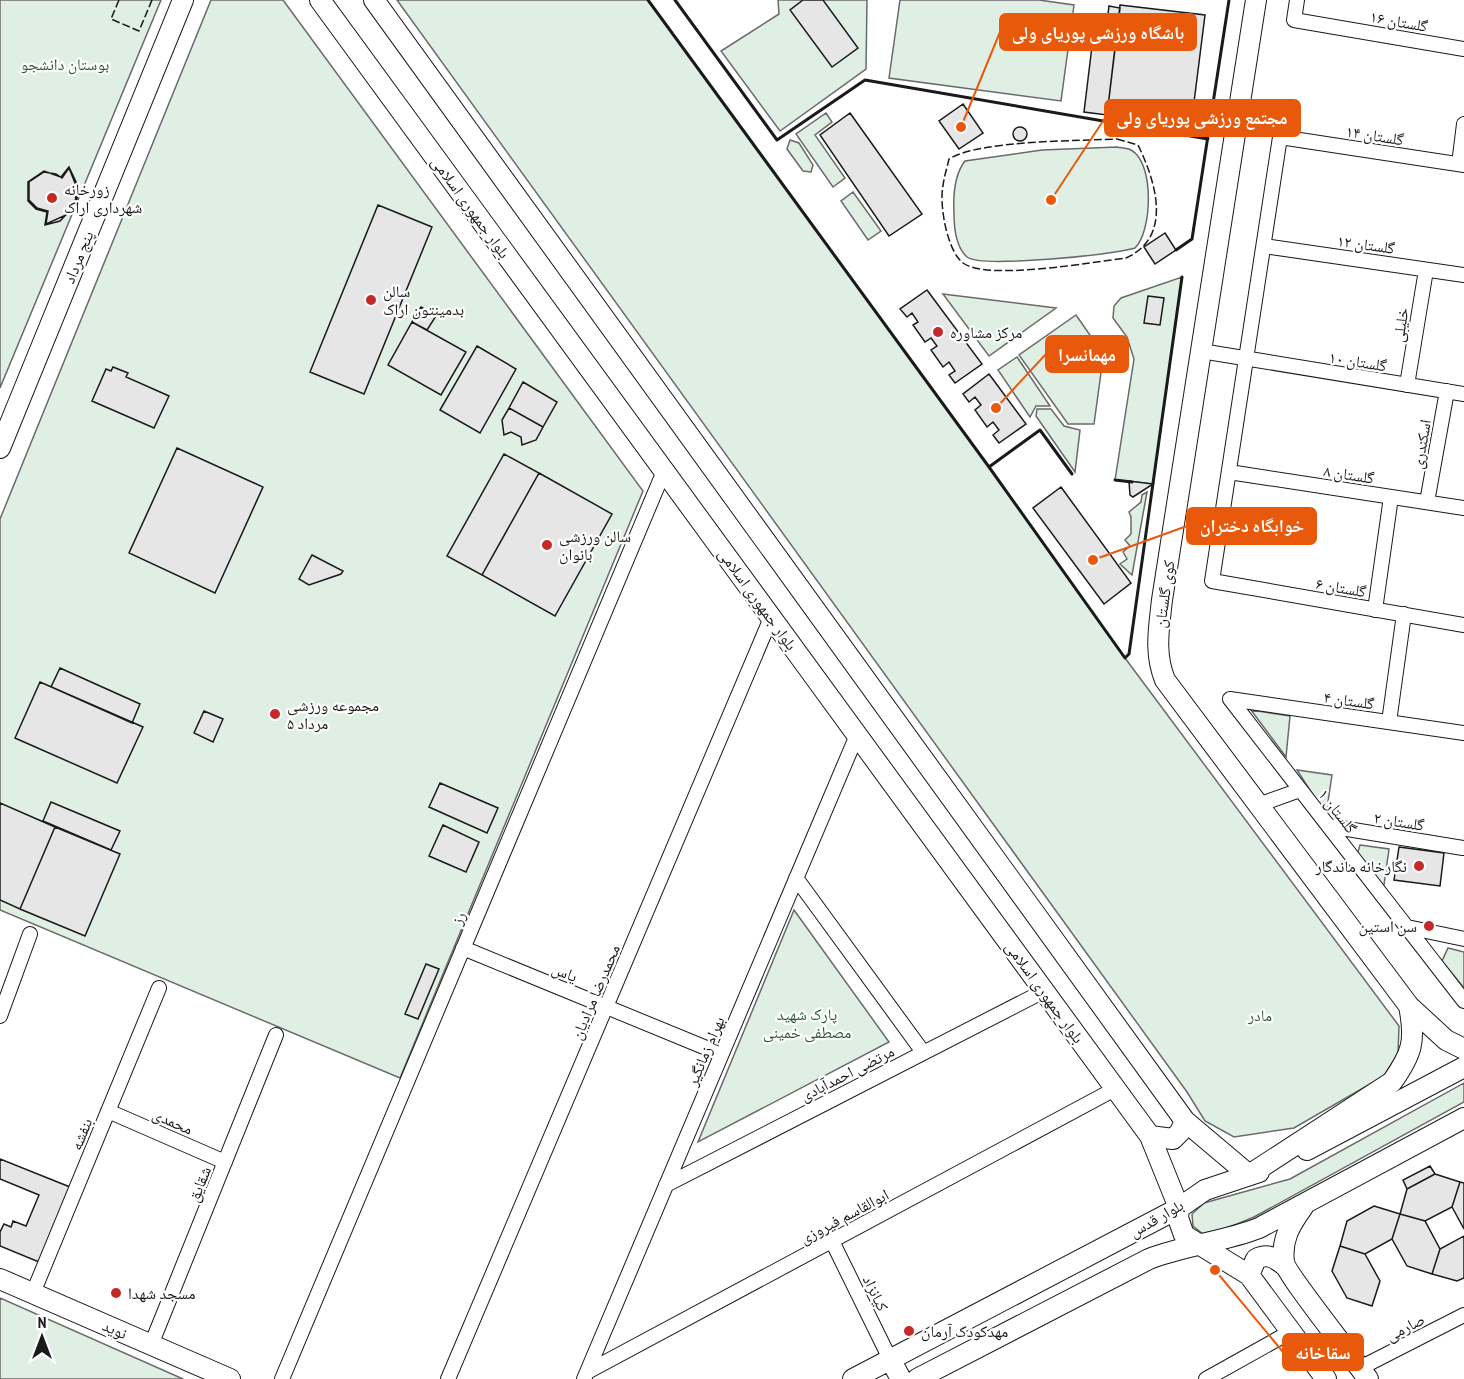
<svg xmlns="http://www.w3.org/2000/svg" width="1464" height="1379" font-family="'PT Sans Narrow','Noto Naskh Arabic',sans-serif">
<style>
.green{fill:#e0efe3;stroke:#6a6a6a;stroke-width:1.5}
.building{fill:#e6e6e6;stroke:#1a1a1a;stroke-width:1.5;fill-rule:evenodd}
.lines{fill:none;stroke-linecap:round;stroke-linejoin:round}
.street-casing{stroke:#1a1a1a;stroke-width:16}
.secondary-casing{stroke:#1a1a1a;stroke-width:22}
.street{stroke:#fff;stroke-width:14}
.secondary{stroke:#fff;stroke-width:20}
.fence{stroke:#1a1a1a;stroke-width:1.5;stroke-dasharray:8 3;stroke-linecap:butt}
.wall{stroke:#1a1a1a;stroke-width:3}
.poi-dot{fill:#c62828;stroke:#fff;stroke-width:2}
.labels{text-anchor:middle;stroke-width:4.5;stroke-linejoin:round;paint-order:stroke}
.street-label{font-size:16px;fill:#1a1a1a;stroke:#fff}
.park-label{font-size:16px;fill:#2b5a34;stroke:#fff}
.poi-label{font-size:16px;fill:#1a1a1a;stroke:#fff;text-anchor:start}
.leader{fill:none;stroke:#e8590c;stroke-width:2}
.callout-dot{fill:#e8590c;stroke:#fff;stroke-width:2}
.callout{fill:#e8590c;stroke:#e8590c;stroke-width:2}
.callout-label{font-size:18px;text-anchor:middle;font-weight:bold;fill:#fff}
</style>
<rect width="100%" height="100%" fill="#fff"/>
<path class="green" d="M0,0H161L0,388Z
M211,0H283L643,491L400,1078L0,910V519Z
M397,0H648L989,467L1125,658L1399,1026L1398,1053L1384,1076L1294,1128L1234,1137L1205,1121L1187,1092Z
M778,0H867L866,69L780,131L721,51L779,14Z
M900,0H1039L1074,5L1061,101L889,78Z
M826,113L832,122L815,135L845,178L833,187L796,134Z
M790,140L799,143L813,165L811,172L803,171L787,149Z
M1117,147C1121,148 1127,148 1131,150C1155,163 1152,232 1135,248C1114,255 980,268 967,257C956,247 954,227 954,214C953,196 954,175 965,161L1042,150Z
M853,192L881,231L868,240L841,201Z
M1182,277L1153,484L1115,480L1134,359L1127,337L1113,318L1114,306L1121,298Z
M943,294L1056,308L989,356Z
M1076,315L1099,348L1103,358L1094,424H1068L1019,355Z
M1017,357L1050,406H1036L1030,417L998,370Z
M1037,409H1051L1064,426L1080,430L1075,472L1036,416Z
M1147,492L1132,575L1120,564L1127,559L1123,552L1130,546L1125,540L1131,534V517L1129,512L1141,502L1142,495Z
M1251,710L1290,716L1286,757Z
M1297,770L1332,775L1326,815Z
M1360,845L1389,849L1383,892L1357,855Z
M794,910L889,1042L698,1142Z
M1448,948L1464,952V988L1442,961Z
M1464,1083V1102L1254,1217L1215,1233L1203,1234L1193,1226L1192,1214L1204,1203L1290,1179Z
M0,1298L183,1379H0Z"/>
<path class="building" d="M803,0H823L858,48L832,67L790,10Z
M1120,5L1205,15L1191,126L1107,115Z
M1109,6L1120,8L1116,41L1105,39Z
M1093,38L1116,41L1107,115L1084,112Z
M963,104L983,133L959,149L939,121Z
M850,113L922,214L889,236L820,135Z
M1013 134a7 7 0 1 1 14 0a7 7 0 1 1-14 0Z
M69,167L79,188L76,204L60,221L45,225L47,212L36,209L28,201V182L44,171L61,177ZM69,168L77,188L75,203L66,215L46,224L48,211L37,208L29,200V182L44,172L56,174L62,178Z
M69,168L77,188L75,203L66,215L46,224L48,211L37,208L29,200V182L44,172L56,174L62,178Z
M378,205L432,227L364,394L310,372Z
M1165,233L1176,250L1155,264L1144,247Z
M927,290L982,364L955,383L949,375L955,371L949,362L943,367L931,350L937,346L931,338L925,342L913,325L918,322L912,313L907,317L900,309Z
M1148,296L1164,298L1160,325L1144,323Z
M421,307L436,316L427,330L412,322Z
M412,322L466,352L441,395L388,365Z
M477,346L516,369L480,433L440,410Z
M113,367L128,373L126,377L169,396L154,428L92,401L106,369L111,371Z
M989,374L1026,424L999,443L993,435L999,430L993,422L987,427L975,410L981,405L975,397L969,402L963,394Z
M523,382L557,402L543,427L509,408Z
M509,408L543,427L536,440L522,445L521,437L511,432L504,435L502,420Z
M177,448L263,487L215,593L129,553Z
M504,454L539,473L482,575L447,556Z
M539,473L612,514L555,616L482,575Z
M1129,481L1153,484L1133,497L1130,495Z
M1061,487L1131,583L1104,604L1033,508Z
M312,555L343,571L341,574L309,585L299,579Z
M60,668L140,704L132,723L51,687Z
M40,682L143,727L117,783L15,738Z
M204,711L223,719L213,742L194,733Z
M440,783L498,808L487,833L429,807Z
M51,802L120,831L111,850L43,821Z
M0,803L55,827L20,909L0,900Z
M443,825L479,842L466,872L429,856Z
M55,827L120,854L85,936L20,909Z
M1399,847L1444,853L1440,886L1394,880Z
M426,964L439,969L418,1019L405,1014Z
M0,1159L70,1187L39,1262L0,1246V1232L4,1224L11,1227L13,1221L26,1226L39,1195L0,1179Z
M1430,1166L1435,1174L1407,1189L1403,1180Z
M1435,1174L1460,1182L1452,1207L1425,1221L1400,1214L1407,1189Z
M1460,1182L1464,1183V1229L1452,1207Z
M1374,1206L1400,1214L1392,1239L1365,1254L1340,1246L1347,1221Z
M1400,1214L1425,1221L1440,1249L1432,1274L1407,1266L1392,1239Z
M1464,1236V1278L1457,1281L1432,1274L1440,1249Z
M1340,1246L1365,1254L1380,1281L1372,1306L1347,1298L1332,1271Z"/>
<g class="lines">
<defs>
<path id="street" d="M1297,0L1294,20L1464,49
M1459,164L1464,124
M1464,165L1280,137L1212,581L1464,625
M1264,246L1464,275
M1201,351L1464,394
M1407,385L1426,270
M1229,472L1464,508
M1427,502L1447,391
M1375,610L1391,497
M1230,699L1464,1001
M1230,699L1464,733
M1389,722L1404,614
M1258,805L1300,790
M1329,826L1463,848
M796,878L923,1052
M1407,927L1464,939
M463,948L721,1054
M0,1016L30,934
M108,1111L225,1162
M666,1185L1044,991
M832,1241L890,1359
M33,1293L159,988
M151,1345L276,1035
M1360,1368L1464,1315
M587,1372L1115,1089
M282,1379L664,471
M448,1379L771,618
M584,1379L857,735
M1206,1379L1292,1331"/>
<path id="secondary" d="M320,0L1150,1136L1179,1208L1178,1218L1184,1235L1249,1275L1326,1379
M374,0L1185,1121L1249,1175L1392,1082C1412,1054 1416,1041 1409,1006
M1256,0L1162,600C1159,628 1154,653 1165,680L1409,1006L1446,1040L1464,1049
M0,448L183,0
M1150,1136L1173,1139L1180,1132L1185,1121
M1307,1150L1464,1067
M1303,1207C1290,1225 1281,1240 1284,1262C1286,1274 1356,1361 1368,1379
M1249,1275L1256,1259C1268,1253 1275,1258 1284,1265
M0,1279L230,1379
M890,1359L901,1379
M853,1379L1179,1208L1205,1190L1259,1172
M917,1379L1149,1259C1185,1245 1223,1242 1259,1228L1464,1118"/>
</defs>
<use href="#street" class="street-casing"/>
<use href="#secondary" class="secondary-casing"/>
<use href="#street" class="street"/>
<use href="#secondary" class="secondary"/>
<path class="fence" d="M119,0L111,19L139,31L152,0
M1117,139L1138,145C1156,182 1173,237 1126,258C1093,262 987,281 963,263C947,251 939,204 943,186C944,177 947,168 949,159C980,140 1078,141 1117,139Z"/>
<path class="wall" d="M648,0L989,467L1125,658L1129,654L1182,277
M675,0L777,140L865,80L1208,139
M1176,250L1192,239L1229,0
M989,467L1040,430L1072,474
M1115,480L1132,482"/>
</g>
<g class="poi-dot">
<circle cx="52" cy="198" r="6"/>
<circle cx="371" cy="300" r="6"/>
<circle cx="938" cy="332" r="6"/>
<circle cx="547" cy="545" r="6"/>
<circle cx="275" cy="714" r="6"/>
<circle cx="1419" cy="866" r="6"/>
<circle cx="1429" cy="926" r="6"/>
<circle cx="116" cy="1293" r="6"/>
<circle cx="909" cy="1331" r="6"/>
</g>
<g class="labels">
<g class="street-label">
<text transform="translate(1399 21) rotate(10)" y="6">گلستان ۱۶</text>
<text transform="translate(1375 135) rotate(9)" y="6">گلستان ۱۴</text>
<text transform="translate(471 207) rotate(54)" y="6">بلوار جمهوری اسلامی</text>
<text transform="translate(1366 244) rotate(8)" y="6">گلستان ۱۲</text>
<text transform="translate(78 257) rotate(-68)" y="6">پنج مرداد</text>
<text transform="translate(1400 325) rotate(-81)" y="6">خلیلی</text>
<text transform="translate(1358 361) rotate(9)" y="6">گلستان ۱۰</text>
<text transform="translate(1421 444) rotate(-80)" y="6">اسکندری</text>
<text transform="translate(1349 474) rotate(9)" y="6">گلستان ۸</text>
<text transform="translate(1341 587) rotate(10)" y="6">گلستان ۶</text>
<text transform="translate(1164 594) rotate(-82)" y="6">کوی گلستان</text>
<text transform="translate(758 599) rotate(54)" y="6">بلوار جمهوری اسلامی</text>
<text transform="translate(1349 700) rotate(8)" y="6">گلستان ۴</text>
<text transform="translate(1338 811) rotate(52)" y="6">گلستان ۱</text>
<text transform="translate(1399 821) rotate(9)" y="6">گلستان ۲</text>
<text transform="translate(458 918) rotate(-67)" y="6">رز</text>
<text transform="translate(565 972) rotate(22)" y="6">یاس</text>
<text transform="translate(595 992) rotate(-67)" y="6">محمدرضا مرادیان</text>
<text transform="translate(1045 992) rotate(54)" y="6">بلوار جمهوری اسلامی</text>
<text transform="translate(705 1051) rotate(-67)" y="6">بهرام زمانگیر</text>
<text transform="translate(847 1073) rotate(-27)" y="6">مرتضی احمدآبادی</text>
<text transform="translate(173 1121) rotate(24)" y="6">محمدی</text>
<text transform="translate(81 1134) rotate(-68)" y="6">بنفشه</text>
<text transform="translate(199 1184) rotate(-68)" y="6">شقایق</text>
<text transform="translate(844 1216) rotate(-28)" y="6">ابوالقاسم فیروزی</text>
<text transform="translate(1156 1218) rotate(-30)" y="6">بلوار قدس</text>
<text transform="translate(876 1293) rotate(64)" y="6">کیانزاد</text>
<text transform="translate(1405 1327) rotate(-27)" y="6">صارمی</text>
<text transform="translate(115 1329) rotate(24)" y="6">نوید</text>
</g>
<g class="park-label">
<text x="65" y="70">بوستان دانشجو</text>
<text x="807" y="1020">پارک شهید<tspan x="807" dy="18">مصطفی خمینی</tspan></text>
<text x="1260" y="1021">مادر</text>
</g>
<g class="poi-label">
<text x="64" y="195">زورخانه<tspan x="64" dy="18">شهرداری اراک</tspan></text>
<text x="383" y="297">سالن<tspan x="383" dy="18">بدمینتون اراک</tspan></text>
<text x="950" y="338">مرکز مشاوره</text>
<text x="559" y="542">سالن ورزشی<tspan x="559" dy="18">بانوان</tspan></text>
<text x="287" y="711">مجموعه ورزشی<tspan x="287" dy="18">۵ مرداد</tspan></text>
<text x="1407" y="872" text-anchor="end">نگارخانه ماندگار</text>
<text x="1417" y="932" text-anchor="end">سن استین</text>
<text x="128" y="1299">مسجد شهدا</text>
<text x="921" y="1337">مهدکودک آرمان</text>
</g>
</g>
<path class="leader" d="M961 127L1000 32M1051 200L1105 118M996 408L1046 354M1093 560L1187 526M1215 1270L1283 1352"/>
<g class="callout-dot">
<circle cx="961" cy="127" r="6"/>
<circle cx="1051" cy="200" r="6"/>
<circle cx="996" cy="408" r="6"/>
<circle cx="1093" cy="560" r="6"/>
<circle cx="1215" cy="1270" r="6"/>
</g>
<g class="callout">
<rect x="1000" y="14" width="196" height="36" rx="6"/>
<rect x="1105" y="100" width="195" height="36" rx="6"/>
<rect x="1046" y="336" width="82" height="36" rx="6"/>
<rect x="1187" y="508" width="129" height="36" rx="6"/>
<rect x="1283" y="1334" width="80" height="36" rx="6"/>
</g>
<g class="callout-label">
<text x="1098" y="39">باشگاه ورزشی پوریای ولی</text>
<text x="1202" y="124">مجتمع ورزشی پوریای ولی</text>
<text x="1087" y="361">مهمانسرا</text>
<text x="1252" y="532">خوابگاه دختران</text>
<text x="1323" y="1359">سقاخانه</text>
</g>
<g transform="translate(42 1337)" stroke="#ffffff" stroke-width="4.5" paint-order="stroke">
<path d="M0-4.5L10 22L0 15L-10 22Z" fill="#1a1a1a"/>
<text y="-9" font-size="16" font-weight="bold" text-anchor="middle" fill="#1a1a1a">N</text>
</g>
</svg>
